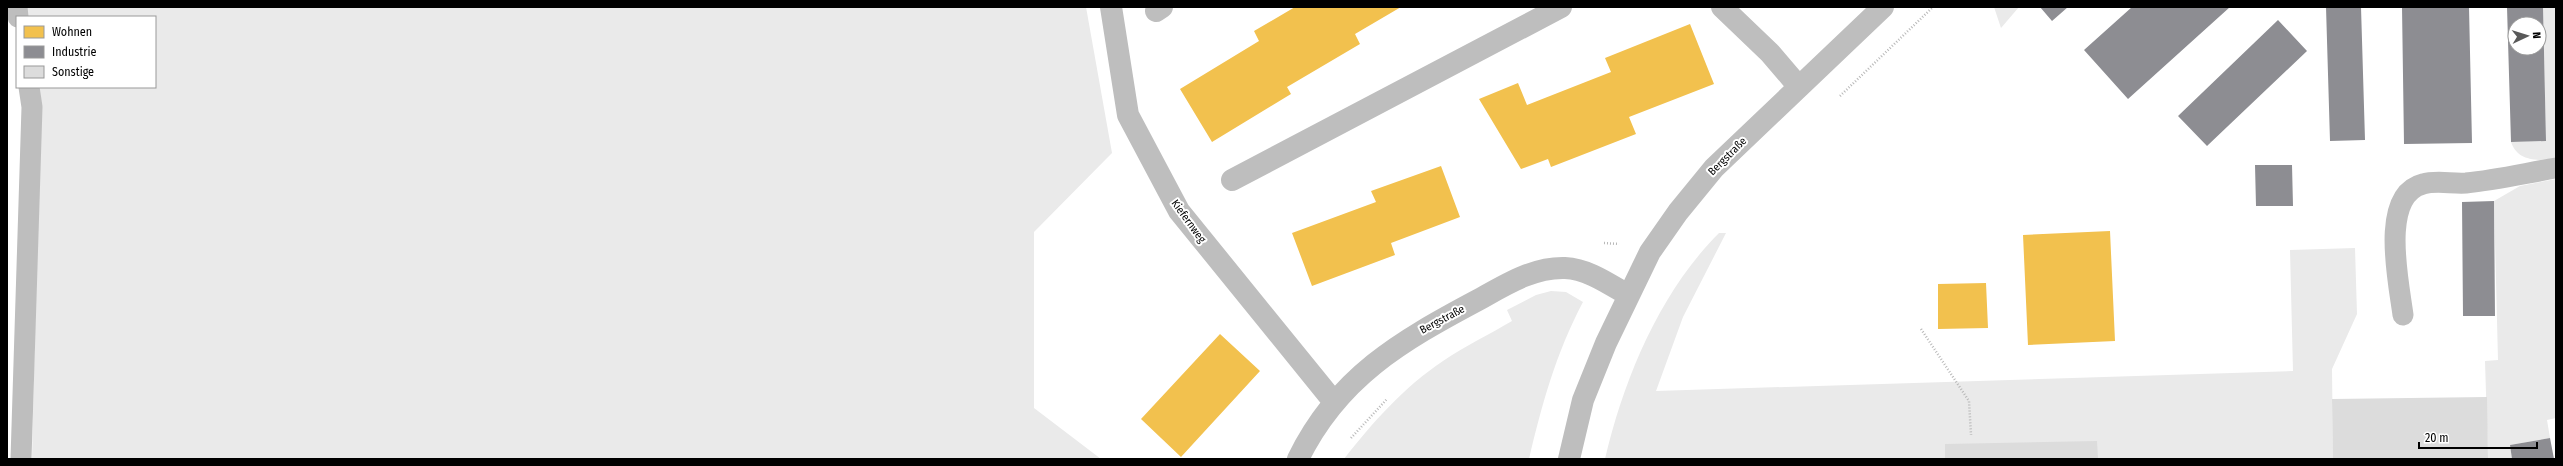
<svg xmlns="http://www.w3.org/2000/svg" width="2563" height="466" font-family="'Fira Sans Condensed',sans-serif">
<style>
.green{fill:#eaeaea}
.homes{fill:#f2c14e}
.industry{fill:#8d8d92;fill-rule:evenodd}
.building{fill:#dcdcdc}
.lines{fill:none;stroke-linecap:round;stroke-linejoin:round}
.path{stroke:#b8b8b8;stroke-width:2.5;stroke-dasharray:1 2;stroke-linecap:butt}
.service{stroke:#bebebe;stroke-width:21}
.minor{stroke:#bebebe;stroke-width:22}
.labels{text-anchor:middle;stroke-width:4;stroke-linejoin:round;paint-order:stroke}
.street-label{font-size:11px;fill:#000;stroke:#fff}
</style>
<rect width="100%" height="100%" fill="#fff"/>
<path class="green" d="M25,7H1086L1112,153L1034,232V408L1101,459H32L40,108L37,87H155V17H27Z
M1994,7H2019L2001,28Z
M2543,7H2556V160C2537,160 2518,162 2511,142L2546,140Z
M2556,179V418L2547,420L2550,438L2510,445L2512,459H2488L2485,361L2498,360L2494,201L2520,186Z
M1719,233H1726L1683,317L1656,391L2293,371L2290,250L2355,248L2357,314L2332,369L2333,459H1605C1624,378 1660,292 1719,233Z
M1551,291L1566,292L1583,302C1556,353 1542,404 1529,459H1344C1373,422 1404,387 1443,361C1465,346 1490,334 1512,321L1507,310L1536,295Z"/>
<path class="homes" d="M1295,7H1401L1355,34L1360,44L1287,87L1291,94L1212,142L1180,89L1259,41L1254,31Z
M1690,24L1714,84L1629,117L1636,134L1551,167L1548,159L1521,169L1479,99L1518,83L1527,105L1611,72L1605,58Z
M1441,166L1460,217L1391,243L1395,255L1312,286L1292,233L1376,202L1371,191Z
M2110,231L2115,341L2028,345L2023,235Z
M1986,283L1988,328L1938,329V284Z
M1220,334L1260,371L1181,457L1141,419Z"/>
<path class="industry" d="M2040,7H2068L2052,21Z
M2132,7H2230L2128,99L2084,50Z
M2326,7H2361L2365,140L2330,141Z
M2402,7H2469L2472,143L2404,144Z
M2507,7H2543L2546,141L2511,142ZM2515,24H2539V48H2515Z
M2278,20L2307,51L2207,146L2178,116Z
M2255,165H2292L2293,206H2256Z
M2494,201L2495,316H2463L2462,202Z
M2550,438L2554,459H2512L2510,445Z"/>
<path class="building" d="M2487,397L2488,459H2333L2332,399Z
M2097,441L2098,459H1945V444Z"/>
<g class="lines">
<path class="path" d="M1840,96L1933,7
M1604,243L1619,244
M1921,329L1969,401L1971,435
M1351,438L1387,399"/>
<path class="service" d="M17,7L18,17
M2403,315C2399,283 2379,195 2423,184C2436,180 2452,184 2466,183C2496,180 2526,173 2556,168
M21,459L32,107L29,87"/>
<path class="minor" d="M1111,7L1128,115L1179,211L1334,402
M1722,7L1770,53L1799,87
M1156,11L1162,7
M1232,180L1561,7
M1298,459C1338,377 1401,341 1478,300C1505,285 1533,267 1565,268C1588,269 1609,284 1628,295
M1569,459L1583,400L1606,343L1650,252L1678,212L1714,168L1883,7"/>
</g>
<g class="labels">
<g class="street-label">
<text transform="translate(1727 156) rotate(-45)" y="4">Bergstraße</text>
<text transform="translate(1189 221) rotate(54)" y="4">Kiefernweg</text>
<text transform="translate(1442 319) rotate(-28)" y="4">Bergstraße</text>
</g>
</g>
<rect width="2563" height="466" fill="none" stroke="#000000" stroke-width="16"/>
<rect x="16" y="16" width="140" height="72" fill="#ffffff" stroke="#999999"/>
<rect x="24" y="26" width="20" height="12" fill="#f2c14e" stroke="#999999"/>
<text x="52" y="36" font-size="12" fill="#000000">Wohnen</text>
<rect x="24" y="46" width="20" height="12" fill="#8d8d92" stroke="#999999"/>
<text x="52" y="56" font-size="12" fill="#000000">Industrie</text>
<rect x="24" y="66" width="20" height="12" fill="#dcdcdc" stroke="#999999"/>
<text x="52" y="76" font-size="12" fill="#000000">Sonstige</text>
<g transform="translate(2527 36) rotate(86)"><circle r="19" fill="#ffffff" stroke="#999999"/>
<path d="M0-3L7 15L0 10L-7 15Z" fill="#595959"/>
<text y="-6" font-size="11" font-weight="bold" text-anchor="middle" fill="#000000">N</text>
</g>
<path d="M2419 442v6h118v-6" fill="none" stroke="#000000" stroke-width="2"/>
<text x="2425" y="442" font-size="12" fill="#000000" stroke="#ffffff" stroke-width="3" paint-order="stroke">20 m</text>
</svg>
